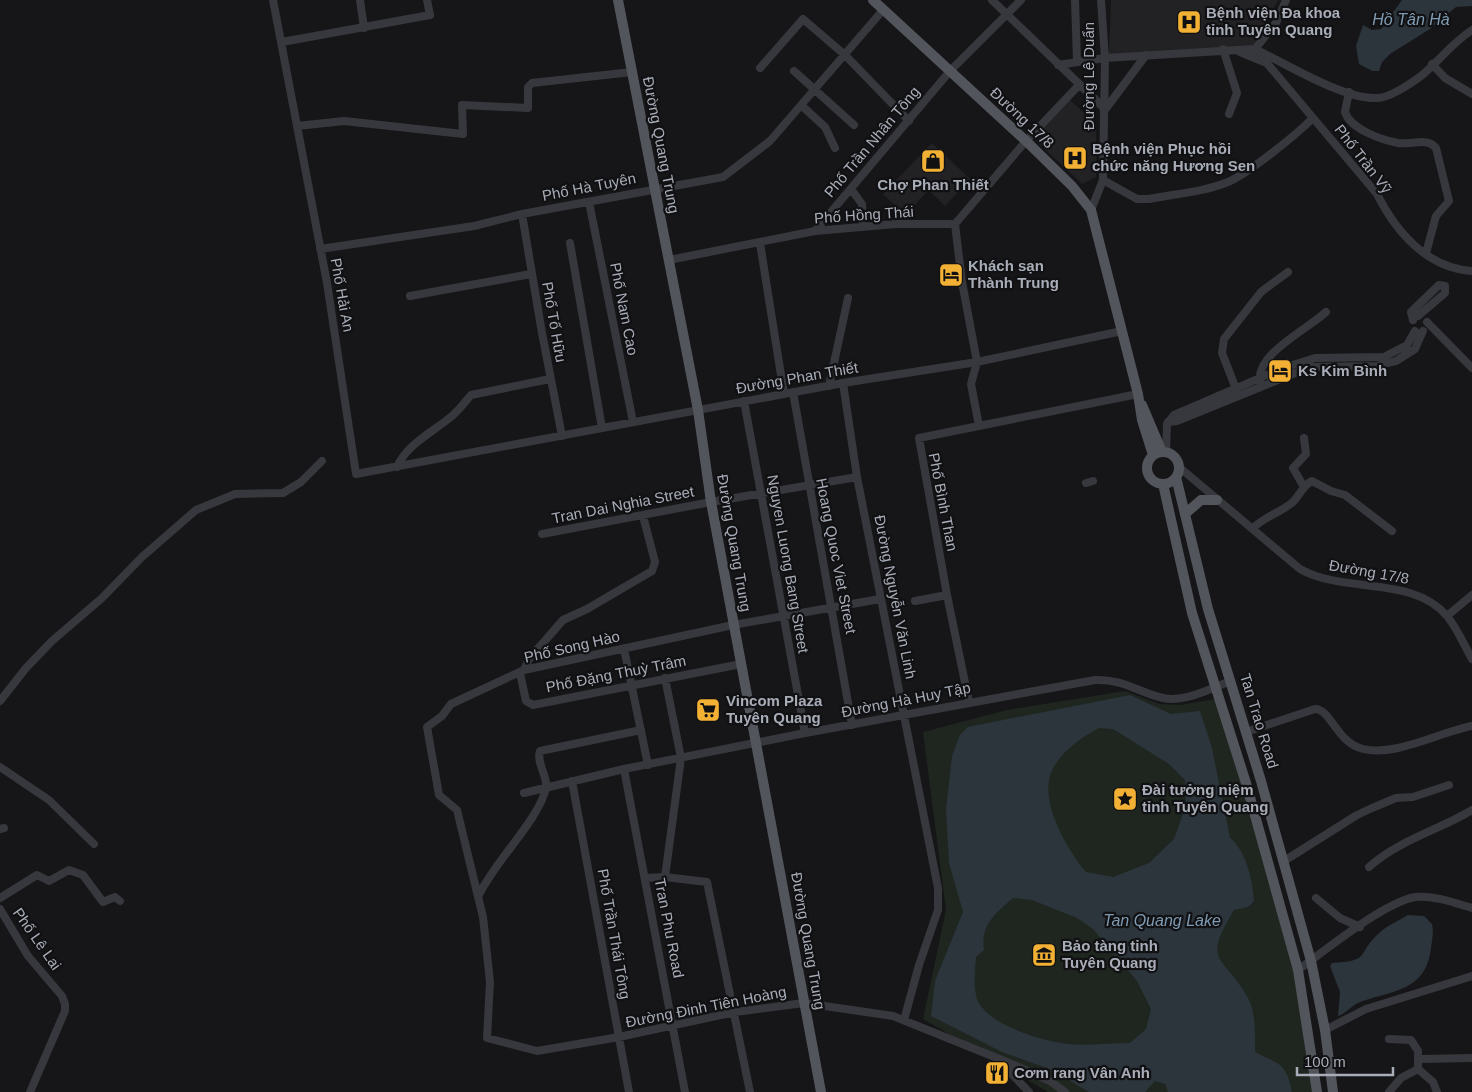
<svg xmlns="http://www.w3.org/2000/svg" width="1472" height="1092" font-family="Helvetica,sans-serif">
<style>
.built{fill:#222225}
.green{fill:#1e261f}
.water{fill:#2c353c;fill-rule:evenodd}
.lines{fill:none;stroke-linecap:round;stroke-linejoin:round}
.minor{stroke:#37383d;stroke-width:8}
.major{stroke:#53555c;stroke-width:10}
.labels{text-anchor:middle;stroke-width:4.5;stroke-linejoin:round;paint-order:stroke}
.poi-label{font-size:15px;font-weight:bold;fill:#a8adb8;stroke:#111113;text-anchor:start}
.street-label{font-size:15px;fill:#a8adb8;stroke:#111113}
.water-label{font-size:16px;font-style:italic;fill:#7f9bb3;stroke:#111113}
</style>
<rect width="100%" height="100%" fill="#161618"/>
<path class="built" d="M1111,0H1278L1250,53L1109,55Z
M1069,99L1096,124V177L1082,184L1033,138Z
M932,143L970,179L945,206L929,190L905,215L883,194Z"/>
<path class="green" d="M1125,691L1159,704L1180,705L1215,699L1287,927L1314,1092H1048L923,1019L946,910L923,732L1007,710Z"/>
<path class="water" d="M1402,0H1472V6L1456,7L1430,29L1390,54L1382,62L1379,71H1372L1359,64L1356,46L1363,25L1372,30L1381,29Z
M1130,695L1171,714L1200,711L1212,748L1230,838C1246,850 1253,882 1254,901L1248,907L1234,910C1201,964 1223,954 1248,998C1256,1012 1255,1036 1255,1052C1280,1065 1286,1062 1292,1092H1168L1165,1084L1155,1081L1145,1092H1089L1052,1070L1002,1052L931,1016L935,981L963,912L949,863L946,810L952,756L960,735L968,727ZM1099,728L1113,729L1169,764L1185,780L1186,805L1174,839L1149,863L1113,877L1086,872C1068,850 1044,810 1049,780C1053,757 1080,738 1099,728ZM1013,898L1032,900L1077,918L1093,929L1137,981L1151,1009L1146,1029L1130,1043C1110,1043 1088,1046 1068,1044C1042,1041 987,1025 977,999C973,985 975,971 976,957L984,950C980,925 996,913 1013,898Z
M1408,915L1424,916L1432,924C1434,932 1432,940 1431,948C1426,991 1394,990 1360,1002C1352,1005 1344,1015 1338,1016L1340,992L1330,966L1332,963C1371,961 1356,955 1378,934C1386,926 1398,921 1408,915Z"/>
<g class="lines">
<path class="minor" d="M273,0L327,283L356,474L843,383L977,362L1122,331
M360,0L364,28
M992,0L1103,107
M1075,0L1077,61
M282,42L430,15L427,0
M1223,49L1237,93L1229,114
M1255,49L1377,194C1396,232 1427,268 1472,271
M1259,51C1288,65 1345,100 1377,98C1390,98 1410,84 1421,76C1439,61 1452,43 1472,30
M1240,52L1264,62
M1432,64L1445,78L1472,94
M1058,65L1105,58L1255,49L1276,23L1286,0
M760,68L803,19L845,55L909,121
M794,71L854,125
M1349,92L1345,112C1350,129 1382,140 1398,143C1411,145 1427,137 1436,148L1449,201L1436,216L1426,253
M801,105L825,127L835,148
M1104,111L1146,55
M297,126L344,121L463,134L462,105L528,108V87L532,83L632,72
M1103,180L1137,199H1149C1174,194 1204,192 1228,182C1248,174 1297,134 1313,118
M851,189L862,204L863,227
M589,202L633,422
M1091,210L1103,180L1105,58L1101,0
M522,214L542,333L562,436
M955,224L962,282L977,362L971,384L979,426
M815,231L950,71L1021,0
M570,243L602,428
M760,243L784,394
M320,249L474,226L522,214L723,177L770,141L883,10
M669,260L815,231L896,224H955L1026,141L1079,85
M410,296L531,274
M1413,320L1411,312L1439,285L1445,286V293L1418,316
M1427,322L1472,368
M1260,382C1255,354 1308,329 1326,312
M843,383L857,477L938,888V910L919,965L904,1020
M829,386L848,298
M1236,389L1222,353L1224,339L1261,292L1288,272
M793,392L852,725
M744,401L805,733
M1168,422L1177,421L1310,367L1377,366L1396,361L1415,349L1423,331
M1304,438L1306,454L1293,468L1304,487
M1166,452L1167,424L1174,415L1283,368L1315,358L1384,357L1407,345L1415,331
M397,467C407,444 433,432 452,416C460,409 465,402 471,395L550,379
M1179,467L1300,569C1344,594 1412,575 1447,616C1457,628 1464,645 1472,659
M1086,483L1093,481
M1252,529C1265,516 1280,513 1293,502C1300,495 1303,485 1312,481L1331,491L1345,495L1392,531
M542,534L711,502L857,477
M880,599L733,625L524,670L451,704L442,716L427,727L439,795L457,810L483,917L490,982L487,1038L537,1051L619,1037L735,1012L804,1003L893,1016L1007,1062L1050,1081L1065,1092
M915,601L947,595
M1447,616L1472,595
M624,649L648,765
M524,670L529,659L563,620L587,609L652,571L655,562L643,516
M520,673L526,701L533,705L741,664
M0,701L26,668L52,641L102,598L142,557L196,510L235,494L283,493L301,482L322,461
M969,702L947,595L919,438L1138,394
M1246,732L1315,709C1331,709 1336,742 1363,749C1395,757 1440,732 1472,726
M0,767L49,800L94,844
M624,769L685,1092
M572,781L629,1092
M524,793L624,769L805,733L1095,680C1125,679 1137,692 1163,698C1185,703 1211,688 1231,681
M0,829L4,828
M1284,861L1357,815L1372,808L1396,798L1413,797L1449,785
M1369,867C1399,840 1439,830 1472,810
M665,877L681,758L665,678
M645,878L665,877L707,882L750,1092
M478,897C493,863 539,820 546,788C548,776 536,763 540,751L641,730
M0,898L37,875L49,881L69,870L83,875L103,902L115,897L120,901
M1316,898L1340,918L1360,927
M0,909L28,956L62,996L65,1004V1011L30,1092
M1298,970C1326,950 1383,903 1415,897C1433,895 1455,903 1472,908
M1325,1030L1366,1009L1472,976
M1389,1039L1411,1040L1418,1051V1069
M1420,1059L1472,1058
M1007,1062L1006,1068L1029,1092
M1418,1069L1433,1082L1437,1092
M1389,1092L1401,1078L1418,1069"/>
<path class="major" d="M618,0L698,410L711,502L821,1092
M873,0L1026,141L1072,186L1091,210L1138,394L1142,420L1153,455
M1142,405L1162,452
M1147 468a16 16 0 1 1 32 0a16 16 0 1 1-32 0Z
M1176,477L1208,609L1261,781L1311,961L1325,1030L1333,1092
M1163,484L1192,613L1246,783L1298,970L1317,1092
M1185,514L1201,500H1217"/>
</g>
<defs>
<symbol id="hospital-square" viewBox="-11 -11 22 22"><rect x="-9" y="-9" width="18" height="18" rx="4" fill="#f2b134" stroke="#111113"/><path d="M-5-5h3v3.5h4V-5h3V5h-3V1.5h-4V5h-3Z" fill="#111"/></symbol>
<symbol id="shop-square" viewBox="-11 -11 22 22"><rect x="-9" y="-9" width="18" height="18" rx="4" fill="#f2b134" stroke="#111113"/><path d="M-5-2.5h2.3a2.7 3.5 0 0 1 5.4 0H5L5.5 6h-11ZM-1.5-2.5h3a1.5 2.3 0 0 0-3 0Z" fill="#111"/></symbol>
<symbol id="hotel-square" viewBox="-11 -11 22 22"><rect x="-9" y="-9" width="18" height="18" rx="4" fill="#f2b134" stroke="#111113"/><path d="M-6-4.5h1.5V1H6V5H4.5V3h-9V5H-6ZM-4 0a1.8 1.8 0 1 1 3.6 0ZM.5 0V-2.5h3Q6-2.5 6 0Z" fill="#111"/></symbol>
<symbol id="supermarket-square" viewBox="-11 -11 22 22"><rect x="-9" y="-9" width="18" height="18" rx="4" fill="#f2b134" stroke="#111113"/><path d="M-6-5.5h2.5l.6 2H6L4.5 2H-2.5L-4.4-4H-6ZM-1.5 3.2a1.3 1.3 0 1 0 .1 0ZM3 3.2a1.3 1.3 0 1 0 .1 0Z" fill="#111"/></symbol>
<symbol id="sight-square" viewBox="-11 -11 22 22"><rect x="-9" y="-9" width="18" height="18" rx="4" fill="#f2b134" stroke="#111113"/><path d="M0-6L1.8-2.2L6-1.7L2.9 1.2L3.7 5.4L0 3.3L-3.7 5.4L-2.9 1.2L-6-1.7L-1.8-2.2Z" fill="#111"/></symbol>
<symbol id="museum-square" viewBox="-11 -11 22 22"><rect x="-9" y="-9" width="18" height="18" rx="4" fill="#f2b134" stroke="#111113"/><path d="M0-6L6-3V-2H-6V-3ZM-5-1h2V3h-2ZM-1-1h2V3h-2ZM3-1h2V3H3ZM-6 4H6V6H-6Z" fill="#111"/></symbol>
<symbol id="restaurant-square" viewBox="-11 -11 22 22"><rect x="-9" y="-9" width="18" height="18" rx="4" fill="#f2b134" stroke="#111113"/><path d="M-5-6h1v4h1v-4h1v4h1v-4h1v5L-1.5 .5V6h-2V.5L-5-1ZM5-6V6H3V1.5H1.5Q1.5-4 5-6Z" fill="#111"/></symbol>
</defs>
<g fill-rule="evenodd">
<use href="#hospital-square" x="1175" y="8" width="28" height="28"/>
<use href="#hospital-square" x="1061" y="144" width="28" height="28"/>
<use href="#shop-square" x="919" y="147" width="28" height="28"/>
<use href="#hotel-square" x="937" y="261" width="28" height="28"/>
<use href="#hotel-square" x="1266" y="357" width="28" height="28"/>
<use href="#supermarket-square" x="694" y="696" width="28" height="28"/>
<use href="#sight-square" x="1111" y="785" width="28" height="28"/>
<use href="#museum-square" x="1030" y="941" width="28" height="28"/>
<use href="#restaurant-square" x="983" y="1059" width="28" height="28"/>
</g>
<g class="labels">
<g class="poi-label">
<text x="1206" y="18">Bệnh viện Đa khoa<tspan x="1206" dy="17">tỉnh Tuyên Quang</tspan></text>
<text x="1092" y="154">Bệnh viện Phục hồi<tspan x="1092" dy="17">chức năng Hương Sen</tspan></text>
<text x="933" y="190" text-anchor="middle">Chợ Phan Thiết</text>
<text x="968" y="271">Khách sạn<tspan x="968" dy="17">Thành Trung</tspan></text>
<text x="1298" y="376">Ks Kim Bình</text>
<text x="726" y="706">Vincom Plaza<tspan x="726" dy="17">Tuyên Quang</tspan></text>
<text x="1142" y="795">Đài tưởng niệm<tspan x="1142" dy="17">tỉnh Tuyên Quang</tspan></text>
<text x="1062" y="951">Bảo tàng tỉnh<tspan x="1062" dy="17">Tuyên Quang</tspan></text>
<text x="1014" y="1078">Cơm rang Vân Anh</text>
</g>
<g class="street-label">
<text transform="translate(1089 76) rotate(-90)" y="5">Đường Lê Duẩn</text>
<text transform="translate(1022 118) rotate(43)" y="5">Đường 17/8</text>
<text transform="translate(872 142) rotate(-50)" y="5">Phố Trần Nhân Tông</text>
<text transform="translate(661 145) rotate(79)" y="5">Đường Quang Trung</text>
<text transform="translate(1363 159) rotate(52)" y="5">Phố Trần Vỹ</text>
<text transform="translate(589 187) rotate(-11)" y="5">Phố Hà Tuyên</text>
<text transform="translate(864 215) rotate(-4)" y="5">Phố Hồng Thái</text>
<text transform="translate(342 295) rotate(80)" y="5">Phố Hải An</text>
<text transform="translate(624 309) rotate(79)" y="5">Phố Nam Cao</text>
<text transform="translate(554 322) rotate(80)" y="5">Phố Tố Hữu</text>
<text transform="translate(797 378) rotate(-10)" y="5">Đường Phan Thiết</text>
<text transform="translate(943 502) rotate(79)" y="5">Phố Bình Than</text>
<text transform="translate(623 505) rotate(-11)" y="5">Tran Dai Nghia Street</text>
<text transform="translate(734 543) rotate(80)" y="5">Đường Quang Trung</text>
<text transform="translate(836 556) rotate(79)" y="5">Hoang Quoc Viet Street</text>
<text transform="translate(788 564) rotate(80)" y="5">Nguyen Luong Bang Street</text>
<text transform="translate(1369 572) rotate(10)" y="5">Đường 17/8</text>
<text transform="translate(895 597) rotate(79)" y="5">Đường Nguyễn Văn Linh</text>
<text transform="translate(572 647) rotate(-13)" y="5">Phố Song Hào</text>
<text transform="translate(616 674) rotate(-11)" y="5">Phố Đặng Thuỳ Trâm</text>
<text transform="translate(906 700) rotate(-11)" y="5">Đường Hà Huy Tập</text>
<text transform="translate(1259 721) rotate(73)" y="5">Tan Trao Road</text>
<text transform="translate(669 928) rotate(79)" y="5">Tran Phu Road</text>
<text transform="translate(614 934) rotate(80)" y="5">Phố Trần Thái Tông</text>
<text transform="translate(37 939) rotate(55)" y="5">Phố Lê Lai</text>
<text transform="translate(808 941) rotate(80)" y="5">Đường Quang Trung</text>
<text transform="translate(706 1007) rotate(-11)" y="5">Đường Đinh Tiên Hoàng</text>
</g>
<g class="water-label">
<text x="1411" y="25">Hồ Tân Hà</text>
<text x="1162" y="926">Tan Quang Lake</text>
</g>
</g>
<path d="M1297 1067v8h96v-8" fill="none" stroke="#a8adb8" stroke-width="2.5"/>
<text x="1304" y="1067" font-size="15" fill="#a8adb8" stroke="#111113" stroke-width="4" paint-order="stroke">100 m</text>
</svg>
